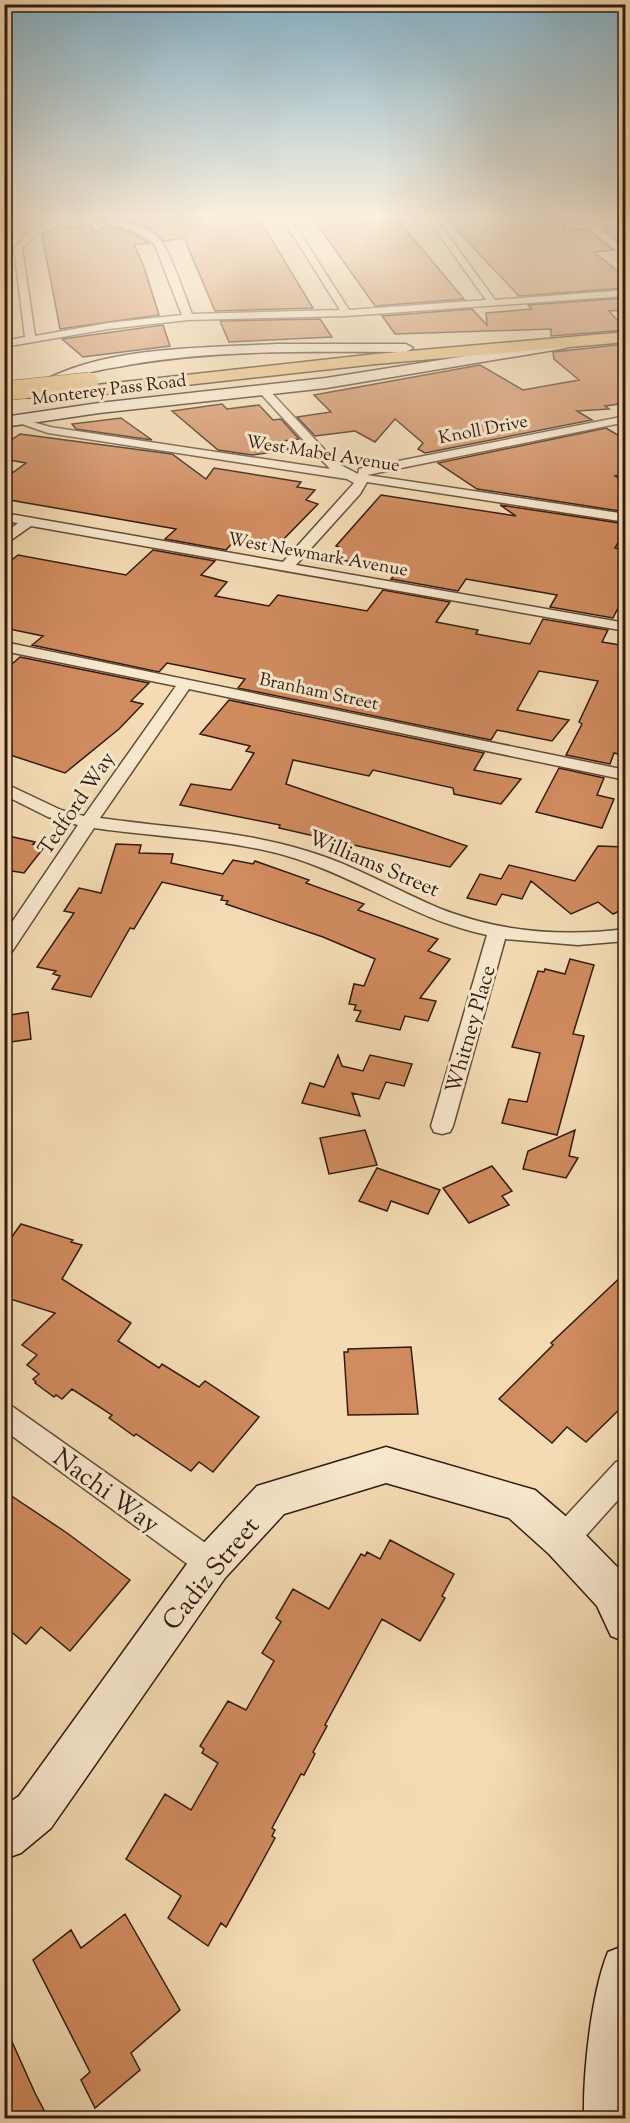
<svg xmlns="http://www.w3.org/2000/svg" width="630" height="2123" font-family="'Sorts Mill Goudy',serif">
<style>
.building{fill:#d08b5f;stroke:#321b0f;stroke-width:1.5}
.lines{fill:none;stroke-linecap:round;stroke-linejoin:round}
.street-casing{stroke:#624b38;stroke-width:3}
.secondary-casing{stroke:#321b0f;stroke-width:3}
.primary-casing{stroke:#321b0f;stroke-width:3}
.street{fill:#f8e8ce;fill-rule:evenodd}
.secondary{fill:#f8e8ce;fill-rule:evenodd}
.primary{fill:#eabe7a;fill-rule:evenodd}
.primary-bridge-casing{stroke:#321b0f;stroke-width:20;stroke-linecap:butt}
.primary-bridge{stroke:#eabe7a;stroke-width:19}
.labels{text-anchor:middle;stroke-width:6;stroke-linejoin:round;paint-order:stroke}
.far-street-label{font-size:18px;fill:#321b0f;stroke:#f8e8ce}
.street-label{font-size:21px;fill:#321b0f;stroke:#f8e8ce}
.near-street-label{font-size:26px;fill:#321b0f;stroke:#f8e8ce}
</style>
<rect width="100%" height="100%" fill="#f4dbb4"/>
<filter id="stains"><feTurbulence type="fractalNoise" baseFrequency=".00333" numOctaves="4"/><feColorMatrix values="0 0 0 0 .2 0 0 0 0 .09 0 0 0 0 .02 0 0 0 .5 -.17"/></filter>
<radialGradient id="worn" r=".72"><stop offset=".6" stop-color="#630" stop-opacity="0"/><stop offset="1" stop-color="#630" stop-opacity=".3"/></radialGradient>
<path class="building" d="M143,219H259L258,222H261L313,308L215,311L184,238L164,241L148,228L132,222Z
M446,219H531L564,222V230L589,229L591,233L613,250L594,252L626,278V288L519,296Z
M314,220L402,221L401,224L464,299L375,306Z
M91,226L93,232L111,227L133,233L149,243L134,245L143,264L159,315L60,329L42,235L57,228Z
M603,228L626,229V248Z
M626,298V310L609,311L626,330L551,336V329L395,334L382,316L472,309L487,325L486,313L532,309L528,305Z
M320,319L332,337L229,342L220,321Z
M163,325L170,346L83,357L62,339Z
M626,344V403L605,406L609,409L577,411L592,420L425,453L418,449L423,443L395,419L375,442L355,431L315,436L297,417L331,412L314,395L480,365L523,390L579,380L554,359L553,352Z
M222,404L227,409L259,405L273,420L281,419L299,439L282,441L289,450L252,455L218,450L172,411Z
M121,418L152,440L76,429L72,424Z
M606,428L626,440V473L615,476L626,482V512L477,489L438,463Z
M20,434L172,454L206,479L214,468L301,482L297,487L315,490L306,500L318,504L277,546L236,539L226,550L165,539L176,529L4,499V479L26,463L4,459V445Z
M381,495L516,516L500,505L626,524V529L615,548L626,550V592L613,618L550,607L557,595L466,579L458,591L391,579L399,570L329,558L339,547L336,546Z
M153,550L215,561L201,575L227,582L215,596L269,606L278,595L367,611L383,590L450,602L436,622L478,630L476,634L530,644L543,619L608,630L602,642L626,646V756L614,753L610,764L566,755L582,724L579,722L598,681L539,671L517,710L569,720L552,741L497,730L491,740L238,688L245,679L197,669L167,663L159,672L32,645L43,636L4,628V566L18,555L126,575Z
M20,657L149,683L131,701L143,704L119,729L65,773L4,753V671Z
M229,700L484,753L474,770L521,779L501,804L454,794L453,788L373,770L369,776L293,760L286,784L467,846L450,867L279,828L280,825L180,805L191,784L231,790L254,753L246,751L250,746L200,734Z
M559,768L604,778L597,795L614,799L602,828L536,812Z
M4,835L35,842L33,844L45,846L24,873L12,871L4,880Z
M116,844L141,845L139,853L173,854L171,863L223,874L233,860L253,864L255,861L309,880L306,883L364,904L358,910L438,939L428,951L450,959L420,998L436,1001L428,1021L405,1016L400,1030L356,1021L361,1011L354,1010L356,1005L349,1004L354,984L364,986L375,959L323,937L226,904L228,901L221,900L223,896L162,882L134,929L130,928L91,997L52,989L60,976L53,974L56,971L37,967L74,913L64,911L79,888L101,893Z
M598,846L626,847V908L613,914L598,902L571,914L531,881L522,899L502,894L496,905L467,898L480,874L501,879L509,865L575,881Z
M570,959L594,965L573,1034L584,1036L557,1135L502,1123L509,1099L527,1102L540,1053L512,1047L538,971L544,972L545,969L565,974Z
M28,1012L31,1039L4,1043V1016Z
M338,1055L342,1066L363,1071L370,1055L412,1064L404,1086L386,1082L379,1099L352,1093L360,1116L302,1103L310,1083L324,1087Z
M365,1130L377,1165L329,1174L320,1138Z
M575,1130L569,1156L578,1158L566,1178L523,1169L528,1151Z
M492,1166L512,1191L502,1196L509,1205L469,1223L443,1188Z
M377,1168L440,1190L428,1214L391,1201L387,1211L359,1201Z
M21,1224L73,1240L71,1242L82,1245L62,1279L131,1323L118,1341L159,1368L162,1364L199,1387L205,1381L259,1417L213,1472L199,1462L191,1471L136,1434L134,1436L109,1418L112,1415L72,1389L62,1399L56,1395L54,1397L35,1383L36,1382L33,1379L39,1374L27,1365L37,1355L22,1345L55,1313L4,1297V1248Z
M626,1272V1403L586,1442L567,1427L552,1443L499,1399L553,1345L551,1343Z
M411,1347L418,1414L348,1415L344,1352H348V1349Z
M4,1491L67,1533L130,1580L70,1651L41,1627L26,1644L4,1626Z
M390,1540L454,1574L442,1596L445,1598L420,1641L382,1619L325,1725L327,1726L313,1752L315,1754L304,1775L301,1774L272,1828L275,1830L272,1836L275,1838L262,1862L226,1927L221,1923L208,1946L168,1918L181,1896L126,1859L165,1794L191,1810L218,1763L202,1753L204,1749L200,1746L228,1701L246,1710L274,1661L262,1653L281,1622L276,1618L293,1589L329,1609L361,1554L365,1556L367,1552L380,1559Z
M125,1914L180,2010L131,2053L140,2070L95,2108L81,2080L90,2072L33,1960L71,1930L81,1948Z
M4,2024L35,2093L48,2118H4Z"/>
<g class="lines">
<defs>
<path id="street" d="M60,219H71L36,235L22,248L35,336L108,323L182,315L154,243L134,231L92,219C113,219 147,223 161,241C171,253 185,297 192,314L340,310L283,219H291L349,310L486,300L428,219H436L495,300L626,290V296L346,316L188,320L108,329L4,347V341L25,337L14,248L30,231Z
M588,219H596L599,228L626,251V258L592,231Z
M264,388L268,389L337,463L358,474L359,469L363,468L626,416V422L367,475L626,514V522L367,482L360,494L296,565L626,623V631L31,526L4,545V534L18,523L4,521V513L283,562L354,483L347,479L48,433L10,420L16,417L50,427L330,469L260,393L259,391Z
M4,642L626,770V780L189,689L100,818C169,828 240,830 307,851C354,865 396,890 441,909C500,932 563,937 626,929V941L578,945L505,939L453,1126L450,1132L442,1134L434,1132L431,1126L487,935C419,921 362,880 297,859C231,838 161,838 94,828L11,953L4,955V934L78,825L48,817L4,795V783L61,810L84,816L176,686L4,651Z
M4,1403L13,1407L221,1554L225,1564L221,1574L211,1578L201,1574L4,1430Z
M626,1459V1491L573,1550L563,1553L553,1550L549,1540L553,1530L616,1462Z"/>
<path id="secondary" d="M561,341L566,342L568,345L566,348L326,388L99,413L4,427V417L99,403L326,378Z
M277,344H406L413,348L406,352C314,352 219,349 128,365C108,369 88,371 70,379C56,384 40,401 25,397L22,394C27,388 35,385 41,382C107,346 204,348 277,344Z
M386,1447L535,1490L577,1526L626,1576V1642L611,1636L597,1606L549,1554L509,1518L386,1483L284,1514L225,1578L51,1828L21,1853L4,1859V1806L19,1796L197,1550L257,1486Z
M626,1945V2118H584C583,2073 591,1994 608,1952Z"/>
<path id="primary" d="M626,332V342L376,364L69,398L63,397L61,393L63,389L69,388L376,354Z"/>
</defs>
<use href="#street" class="street-casing"/>
<use href="#secondary" class="secondary-casing"/>
<use href="#primary" class="primary-casing"/>
<use href="#street" class="street"/>
<use href="#secondary" class="secondary"/>
<use href="#primary" class="primary"/>
<defs>
<path id="primary-bridge" d="M4,391L89,382"/>
</defs>
<use href="#primary-bridge" class="primary-bridge-casing"/>
<use href="#primary-bridge" class="primary-bridge"/>
</g>
<linearGradient id="sky" x2="0" y2="1"><stop stop-color="#89b7cf"/><stop offset="0.42" stop-color="#faefdd"/><stop offset="1" stop-color="#faefdd" stop-opacity="0"/></linearGradient>
<rect width="630" height="516" fill="url(#sky)"/>
<g class="labels">
<g class="far-street-label">
<text transform="translate(109 389) rotate(-7)" y="6">Monterey Pass Road</text>
<text transform="translate(483 429) rotate(-11)" y="6">Knoll Drive</text>
<text transform="translate(323 453) rotate(9)" y="6">West Mabel Avenue</text>
<text transform="translate(318 554) rotate(10)" y="6">West Newmark Avenue</text>
<text transform="translate(319 691) rotate(12)" y="6">Branham Street</text>
</g>
<g class="street-label">
<text transform="translate(76 803) rotate(-56)" y="7">Tedford Way</text>
<text transform="translate(374 863) rotate(23)" y="7">Williams Street</text>
<text transform="translate(470 1029) rotate(-74)" y="7">Whitney Place</text>
</g>
<g class="near-street-label">
<text transform="translate(107 1490) rotate(36)" y="9">Nachi Way</text>
<text transform="translate(210 1573) rotate(-51)" y="9">Cadiz Street</text>
</g>
</g>
<rect width="630" height="2123" fill="none" stroke="#f4dbb4" stroke-width="24"/>
<rect x="6" y="6" width="618" height="2111" fill="none" stroke="#321b0f" stroke-width="3"/>
<rect x="12" y="12" width="606" height="2099" fill="none" stroke="#321b0f" stroke-width="1.5"/>
<rect width="100%" height="100%" filter="url(#stains)"/>
<rect width="100%" height="100%" fill="url(#worn)"/>
</svg>
